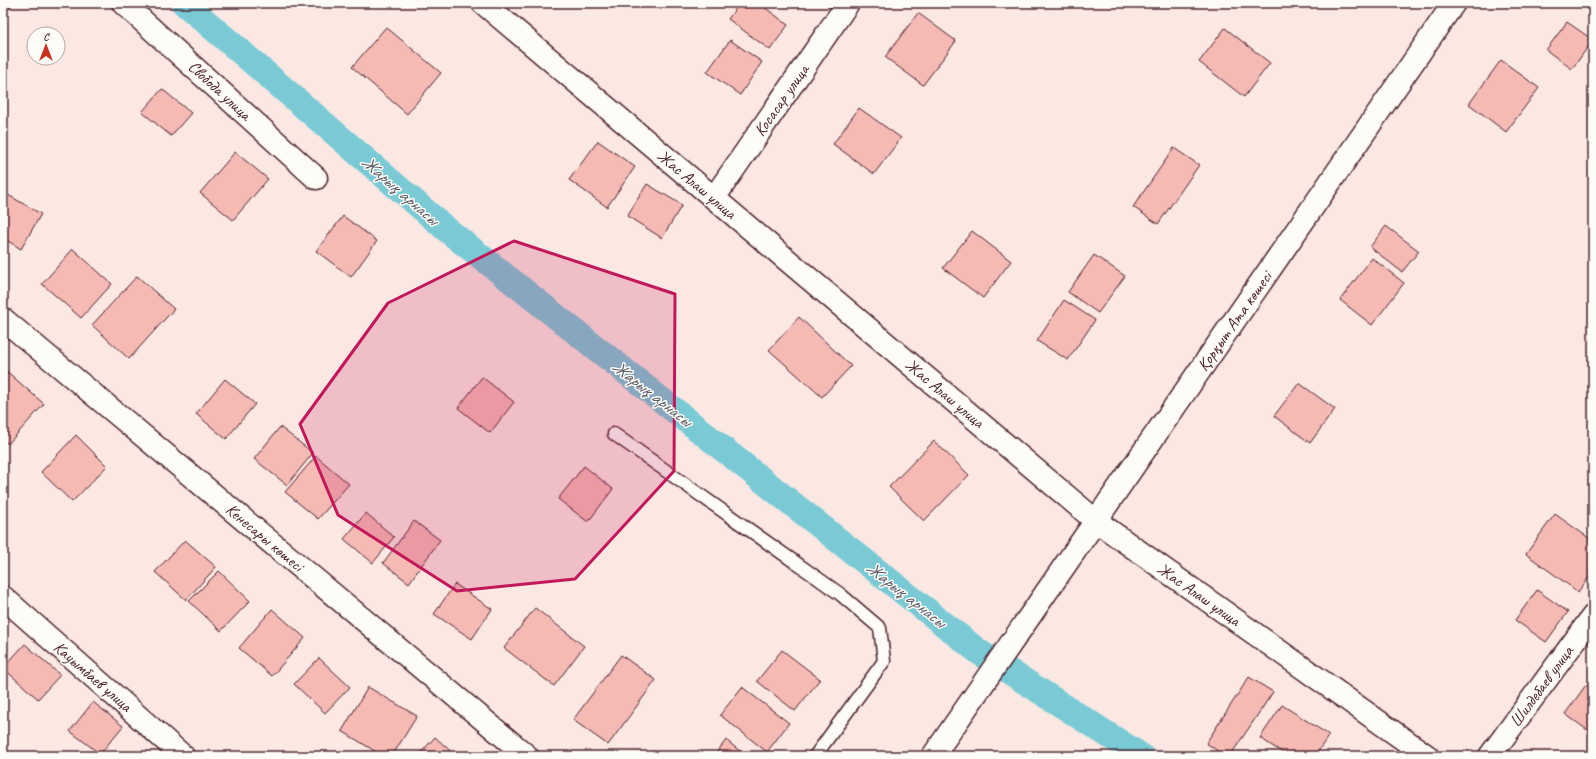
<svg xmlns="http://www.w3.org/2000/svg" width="1596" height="759" font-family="Caveat,sans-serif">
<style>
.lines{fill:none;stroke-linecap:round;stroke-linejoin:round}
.canal{stroke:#7acad6;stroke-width:26}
.building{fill:#f6bab5;stroke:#4a1f2b}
.service-casing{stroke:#4a1f2b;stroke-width:15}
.minor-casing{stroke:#4a1f2b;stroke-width:25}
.secondary-casing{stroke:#4a1f2b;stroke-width:25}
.service{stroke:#fdfcf7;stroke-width:12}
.minor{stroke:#fdfcf7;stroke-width:22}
.secondary{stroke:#fdfcf7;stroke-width:22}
.marked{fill:#c2185b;fill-opacity:0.2;stroke:#c2185b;stroke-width:3;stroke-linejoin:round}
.labels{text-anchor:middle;stroke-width:3;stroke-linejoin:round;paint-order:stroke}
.street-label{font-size:17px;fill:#4a1f2b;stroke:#fdfcf7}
.water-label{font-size:18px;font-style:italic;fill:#5b5b67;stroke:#fdfcf7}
</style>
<rect width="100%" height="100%" fill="#fbe8e3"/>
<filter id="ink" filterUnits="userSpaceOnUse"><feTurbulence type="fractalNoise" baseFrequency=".025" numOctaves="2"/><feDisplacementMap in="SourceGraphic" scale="8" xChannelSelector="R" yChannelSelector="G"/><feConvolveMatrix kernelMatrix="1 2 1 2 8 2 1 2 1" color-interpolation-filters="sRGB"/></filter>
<g filter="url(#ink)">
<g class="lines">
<path class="canal" d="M184,3L446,229L979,652L1141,756"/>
</g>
<path class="building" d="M3,3H14L7,11L3,7Z
M740,3H759L788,25L770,50L728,19Z
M918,13L956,41L923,85L885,57Z
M1567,22L1593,40L1572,69L1546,50Z
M386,27L441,73L407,114L352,67Z
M1225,28L1270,63L1244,97L1199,62Z
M730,40L762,62L740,95L707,72Z
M1501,60L1539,88L1506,132L1469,104Z
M162,89L191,113L171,136L142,112Z
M859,108L901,138L874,174L833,144Z
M598,141L635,167L607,207L569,180Z
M1174,148L1199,165L1158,224L1133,207Z
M235,152L268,179L233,220L200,193Z
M647,184L682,205L662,238L627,216Z
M3,192L41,214L21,249L3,238Z
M343,216L377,241L351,277L316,251Z
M1386,226L1419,251L1402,272L1370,247Z
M972,231L1011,261L983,298L943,268Z
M73,249L112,284L81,318L42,284Z
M1094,255L1125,276L1098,313L1068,292Z
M1372,258L1404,283L1372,325L1340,300Z
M137,276L174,309L129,359L92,325Z
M1064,300L1095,320L1068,360L1037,341Z
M799,317L851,366L822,397L769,350Z
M3,368L44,404L8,444L3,439Z
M482,377L514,402L490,433L458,408Z
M225,379L255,404L226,439L196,414Z
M1299,383L1335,409L1310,443L1274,416Z
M280,427L313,453L287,485L254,459Z
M76,435L107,466L72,502L41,472Z
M934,441L969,475L924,521L889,487Z
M316,456L349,484L318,519L285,492Z
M584,466L613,489L588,522L558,499Z
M366,513L394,537L373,563L344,539Z
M1555,514L1593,541V572L1578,592L1526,554Z
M414,521L440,540L409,583L383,563Z
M185,540L216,567L186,600L155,572Z
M219,571L250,601L221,631L189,601Z
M455,584L492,609L472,639L434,614Z
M1537,590L1568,612L1546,642L1515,620Z
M535,608L584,646L554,686L504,648Z
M272,609L305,638L272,676L239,648Z
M25,644L60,675L38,699L3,668Z
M782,650L820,679L795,711L757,681Z
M621,655L656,680L608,745L573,720Z
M319,658L350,687L325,713L294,684Z
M1249,677L1273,692L1230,756H1225L1206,743Z
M1586,685L1593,690V734L1565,714Z
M368,687L417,716L392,756H383L342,731Z
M742,687L789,723L767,752L720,715Z
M93,702L123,726L100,754L70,731Z
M1282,705L1329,735L1315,756H1288L1260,738Z
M435,737L456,756H418Z
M726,740L746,756H714Z"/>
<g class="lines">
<defs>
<path id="service" d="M614,434L840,594L880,628L884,661L815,756"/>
<path id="minor" d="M123,3L316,178
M483,3L1096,521L1427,756
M714,198L848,3
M3,319L527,756
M3,597L183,756
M1490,756L1593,616"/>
<path id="secondary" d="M933,756L1454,3"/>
</defs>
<use href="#service" class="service-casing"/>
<use href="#minor" class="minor-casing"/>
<use href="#secondary" class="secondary-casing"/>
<use href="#service" class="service"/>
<use href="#minor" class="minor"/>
<use href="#secondary" class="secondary"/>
</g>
</g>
<path class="marked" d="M514,241L675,294L674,471L575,579L457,591L338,515L300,424L388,303Z"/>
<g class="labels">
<g class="street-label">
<text transform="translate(220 90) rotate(43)" y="6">Свобода улица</text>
<text transform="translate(781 100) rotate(-55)" y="6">Косасар улица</text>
<text transform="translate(697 184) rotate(40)" y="6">Жас Алаш улица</text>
<text transform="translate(1234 321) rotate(-55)" y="6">Қорқыт Ата көшесі</text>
<text transform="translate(945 393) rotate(40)" y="6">Жас Алаш улица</text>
<text transform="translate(265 537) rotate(40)" y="6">Кенесары көшесі</text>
<text transform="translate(1199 594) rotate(35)" y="6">Жас Алаш улица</text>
<text transform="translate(93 676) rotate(41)" y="6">Кауымбаев улица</text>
<text transform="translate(1541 686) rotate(-54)" y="6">Шилдебаев улица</text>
</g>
<g class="water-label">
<text transform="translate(400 190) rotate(41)" y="6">Жарық арнасы</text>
<text transform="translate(652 393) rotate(38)" y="6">Жарық арнасы</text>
<text transform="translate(906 594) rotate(38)" y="6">Жарық арнасы</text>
</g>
</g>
<rect width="1596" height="759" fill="none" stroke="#fdfcf7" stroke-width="16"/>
<rect x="8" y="8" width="1580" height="743" fill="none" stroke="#4a1f2b" stroke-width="1.5" filter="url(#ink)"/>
<g transform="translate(46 46)"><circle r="19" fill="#fdfcf7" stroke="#b5a4a5"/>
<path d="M0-3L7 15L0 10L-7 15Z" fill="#c8321e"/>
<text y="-6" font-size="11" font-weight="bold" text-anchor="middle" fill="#4a1f2b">С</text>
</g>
</svg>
